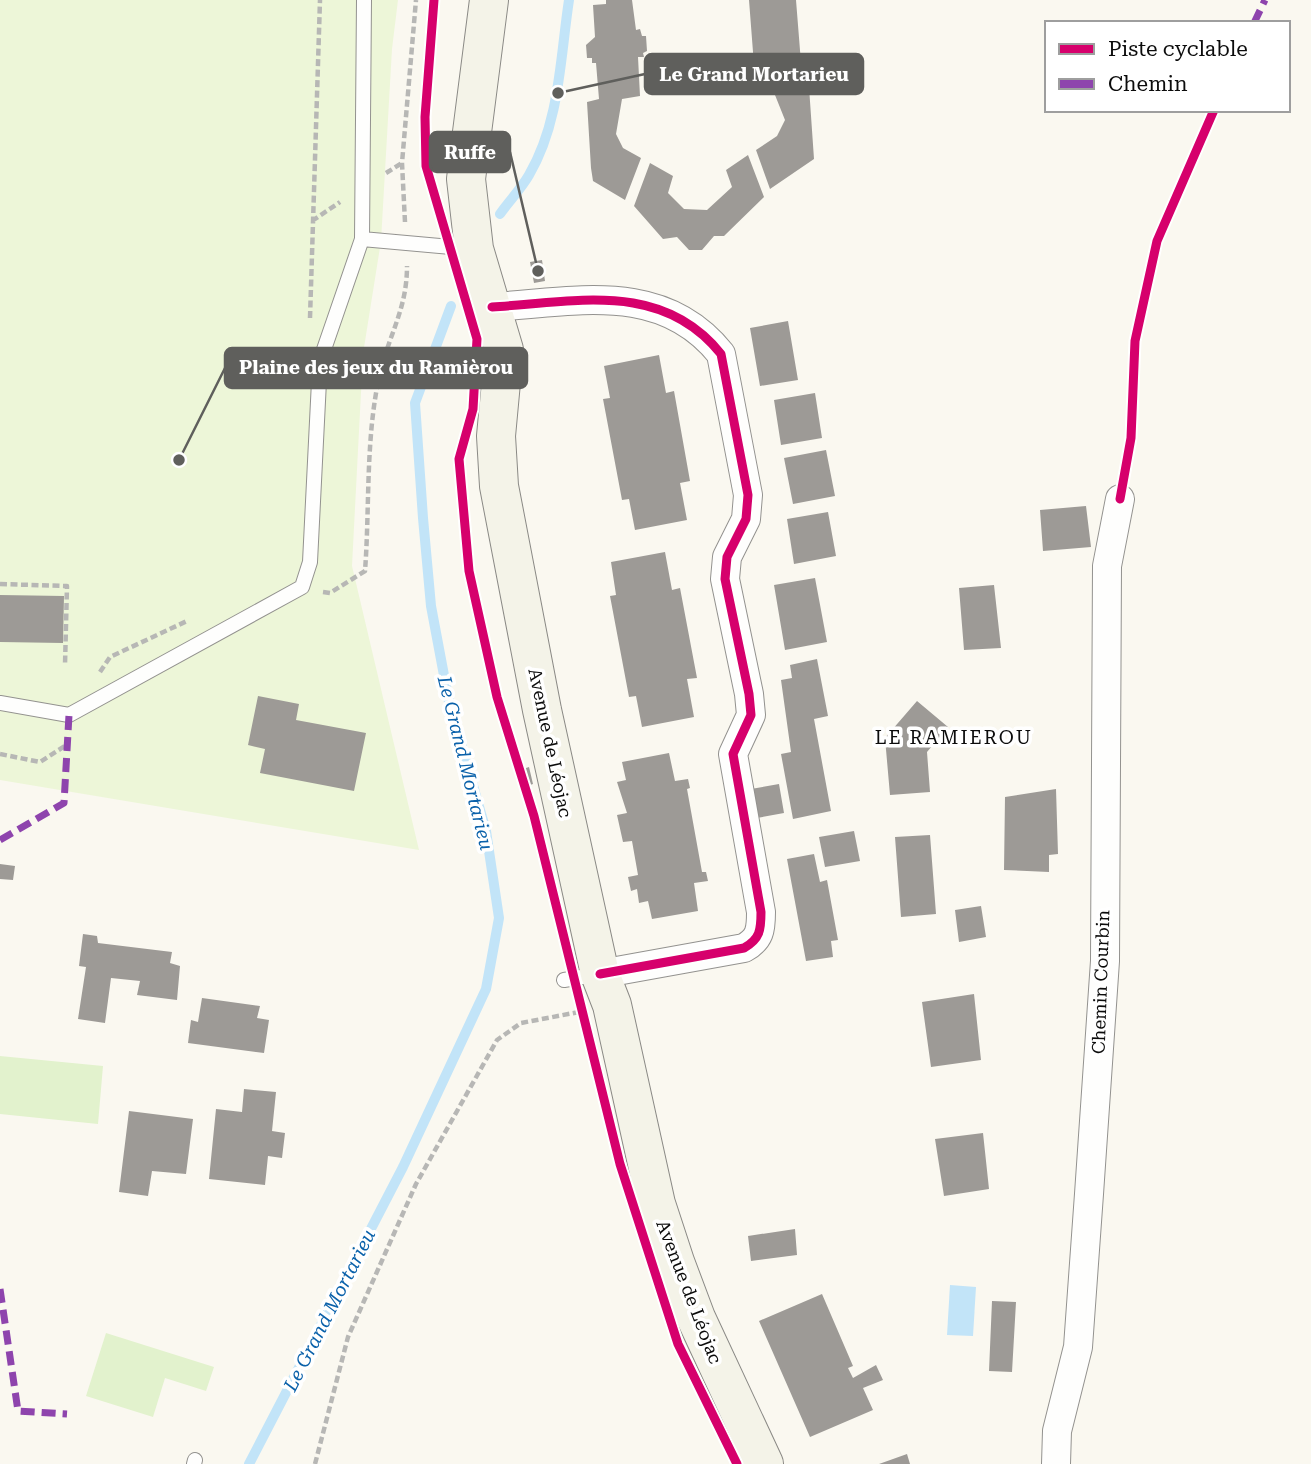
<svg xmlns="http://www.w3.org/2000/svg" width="1311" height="1464" font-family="'Roboto Serif',serif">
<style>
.green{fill:#e2f2cd}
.pitch{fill:#edf6d8}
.water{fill:#c2e4f8}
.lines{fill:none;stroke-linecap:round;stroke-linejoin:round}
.stream{stroke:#c2e4f8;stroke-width:10}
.building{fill:#9d9a96}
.service-casing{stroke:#93928f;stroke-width:16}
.minor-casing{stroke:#93928f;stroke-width:30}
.secondary-casing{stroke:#8a8985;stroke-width:40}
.path{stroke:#b7b7b5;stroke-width:4.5;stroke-dasharray:7 3.5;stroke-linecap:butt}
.service{stroke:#fefefd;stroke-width:14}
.minor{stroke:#fefefd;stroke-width:28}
.secondary{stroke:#f4f3e8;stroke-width:38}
.quiet{stroke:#8e44ad;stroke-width:7;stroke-dasharray:14 7;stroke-linecap:butt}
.cycleway-casing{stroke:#fff;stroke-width:13}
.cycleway{stroke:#d6006c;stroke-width:9}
.labels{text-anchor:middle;stroke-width:7;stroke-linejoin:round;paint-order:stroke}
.street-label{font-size:18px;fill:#0c0c0c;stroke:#fff}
.neighbourhood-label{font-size:19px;letter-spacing:2px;fill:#0c0c0c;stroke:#fff}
.water-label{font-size:19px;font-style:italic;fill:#0a61aa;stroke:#fff}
.leader{fill:none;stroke:#5f5f5c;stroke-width:2.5}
.callout-dot{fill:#5f5f5c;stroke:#fff;stroke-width:2.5}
.callout{fill:#5f5f5c;stroke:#5f5f5c;stroke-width:2.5}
.callout-label{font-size:19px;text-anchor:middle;font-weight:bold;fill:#fff}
</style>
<rect width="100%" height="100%" fill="#faf8f0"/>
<path class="green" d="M0,1056L103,1066L98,1124L0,1114Z
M106,1333L214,1367L206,1391L165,1378L153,1417L86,1396Z"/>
<path class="pitch" d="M0,0H398L392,49L381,241L363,354L352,566L419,850L0,780Z"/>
<path class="water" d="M950,1285L976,1287L973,1336L947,1335Z"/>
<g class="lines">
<path class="stream" d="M500,214C509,201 521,189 529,175C560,122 560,59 569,0
M249,1464L403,1167L486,989L499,918L486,831L449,702L431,606L423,518L415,403L451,306"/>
</g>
<path class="building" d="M606,0H632L636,30L640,29L642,36H646L647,51L643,53L644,57H638L640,96L622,99L616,134L623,148L641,158L625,200L593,181L591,168L587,102L599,99L596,63H592V58H587L586,45L595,37L593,5L606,4Z
M749,0H796L803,88L809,87L814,159L770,189L756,150L777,136L785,120L773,90L756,91Z
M748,155L764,197L724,236H714L702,250H689L677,237L663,239L634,206L650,163L673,176L668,193L684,209L707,210L732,187L726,170Z
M542,260L545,281L534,283L530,262Z
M788,321L798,380L760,386L750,328Z
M659,355L666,393L674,391L690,481L680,483L687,520L635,530L629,499L622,500L603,399L610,398L604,366Z
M815,393L822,438L781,445L774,400Z
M826,450L835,496L793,504L784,458Z
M1086,506L1091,547L1043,551L1040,510Z
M828,512L836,556L794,564L787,519Z
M665,552L672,590L680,588L697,678L687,679L694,717L642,727L636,696L629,697L610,596L616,595L611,562Z
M815,578L827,642L785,650L774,585Z
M994,585L1001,648L964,650L959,588Z
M0,595L64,596L63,643L0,642Z
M817,659L828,716L814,719L831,811L793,819L781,754L791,752L781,680L792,678L790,665Z
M258,696L299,704L296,720L366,733L354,791L260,773L265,749L248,745Z
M917,701L948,727L927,752L930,792L890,795L885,738Z
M669,753L675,781L688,779L690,788L687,789L702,872H706L708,881L694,883L698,911L652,919L648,901L639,903L637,889L631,891L628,877L638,875L632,841L623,842L617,815L627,813L617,782L626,780L622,762Z
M529,767L533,784L527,786L523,769Z
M779,784L784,813L757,818L751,789Z
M1056,789L1058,854L1049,855V872L1004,870L1005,797Z
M854,831L860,861L825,867L819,837Z
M930,835L936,914L901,917L895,837Z
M814,854L820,882L827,880L838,940L831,941L833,957L806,961L787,859Z
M0,864L15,866L13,880L0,879Z
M981,906L986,937L959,942L955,910Z
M83,934L97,936L98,943L172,952L170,963L180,966L177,1000L137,995L140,981L111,978L105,1023L78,1019L86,967L79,966Z
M974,994L981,1060L931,1067L922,1002Z
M202,998L260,1006L257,1018L269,1020L264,1053L188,1043L191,1020L198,1022Z
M244,1089L276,1092L272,1131L285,1133L282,1158L268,1156L265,1185L209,1179L216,1109L242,1112Z
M129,1111L193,1119L186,1174L152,1171L148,1196L119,1192Z
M983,1133L989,1189L944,1196L935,1139Z
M795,1229L797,1255L751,1261L748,1236Z
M822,1294L853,1366L848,1368L853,1378L876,1365L883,1380L863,1388L873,1410L810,1437L759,1321Z
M992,1301L1016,1302L1012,1372L989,1371Z
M907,1454L910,1464H879Z"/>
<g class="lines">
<defs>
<path id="service" d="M362,239L364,0
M0,703L69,715L302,587L310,562L320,361L362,239L473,249
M564,980L600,974
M194,1464L195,1460"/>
<path id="minor" d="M492,307C575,302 662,280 721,354L748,495L746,519L727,557L725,579L749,694L751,715L733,754L761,912C761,930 760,939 744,948L600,974
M1056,1464L1057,1431L1078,1347L1089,1194L1105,961L1107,566L1120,499"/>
<path id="secondary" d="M489,0L466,179L474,249L504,350L496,436L499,486L542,710L600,974L612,1005L656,1204L675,1262L696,1318L764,1464"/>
</defs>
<use href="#service" class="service-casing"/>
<use href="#minor" class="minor-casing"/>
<use href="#secondary" class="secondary-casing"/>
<path class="path" d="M386,173L402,163
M312,221L340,202
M405,222L402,163L416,0
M310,318L320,0
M0,584L67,586L65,665
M323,592L330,593L365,571C370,505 365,434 381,369C391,331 407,307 407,266
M100,672L110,657L187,621
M0,754L40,762L68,744
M315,1464L348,1337L416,1184L497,1040L521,1023L579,1012"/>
<use href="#service" class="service"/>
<use href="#minor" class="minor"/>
<use href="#secondary" class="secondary"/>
<path class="quiet" d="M1254,23L1265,0
M0,840L64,803L69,715
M0,1289L18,1411L67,1414"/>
<defs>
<path id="cycleway" d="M434,0L425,117L426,166L477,339L473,409L459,459L469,571L497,697L534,816L620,1164L678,1344L737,1464
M492,307C575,302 662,280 721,354L748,495L746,519L727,557L725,579L749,694L751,715L733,754L761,912C761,930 760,939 744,948L600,974
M1120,499L1131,438L1135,341L1157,241L1214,110"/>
</defs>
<use href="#cycleway" class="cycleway-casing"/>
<use href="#cycleway" class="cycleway"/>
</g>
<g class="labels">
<g class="street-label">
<text transform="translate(550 743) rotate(78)" y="6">Avenue de Léojac</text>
<text transform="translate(1101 982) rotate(-88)" y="6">Chemin Courbin</text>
<text transform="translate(689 1292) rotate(69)" y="6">Avenue de Léojac</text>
</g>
<g class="neighbourhood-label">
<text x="954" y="744">LE RAMIEROU</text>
</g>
<g class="water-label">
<text transform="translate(466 763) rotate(76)" y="7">Le Grand Mortarieu</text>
<text transform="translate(329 1310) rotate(-63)" y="7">Le Grand Mortarieu</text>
</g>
</g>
<path class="leader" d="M558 93L645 74M538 271L510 152M179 460L225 368"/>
<g class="callout-dot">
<circle cx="558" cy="93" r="7"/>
<circle cx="538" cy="271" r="7"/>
<circle cx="179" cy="460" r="7"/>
</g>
<g class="callout">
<rect x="645" y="54" width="218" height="40" rx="7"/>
<rect x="430" y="132" width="80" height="40" rx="7"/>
<rect x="225" y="348" width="302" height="40" rx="7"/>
</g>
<g class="callout-label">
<text x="754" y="81">Le Grand Mortarieu</text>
<text x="470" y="159">Ruffe</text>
<text x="376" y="374">Plaine des jeux du Ramièrou</text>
</g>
<rect x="1045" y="21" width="245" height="91" fill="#ffffff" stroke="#9e9e9e" stroke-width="2"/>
<rect x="1059" y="44" width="35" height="10" fill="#d6006c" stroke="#9e9e9e" stroke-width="2"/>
<text x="1108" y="56" font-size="21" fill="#0c0c0c">Piste cyclable</text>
<rect x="1059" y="79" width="35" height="10" fill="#8e44ad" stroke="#9e9e9e" stroke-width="2"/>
<text x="1108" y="91" font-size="21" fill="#0c0c0c">Chemin</text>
</svg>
